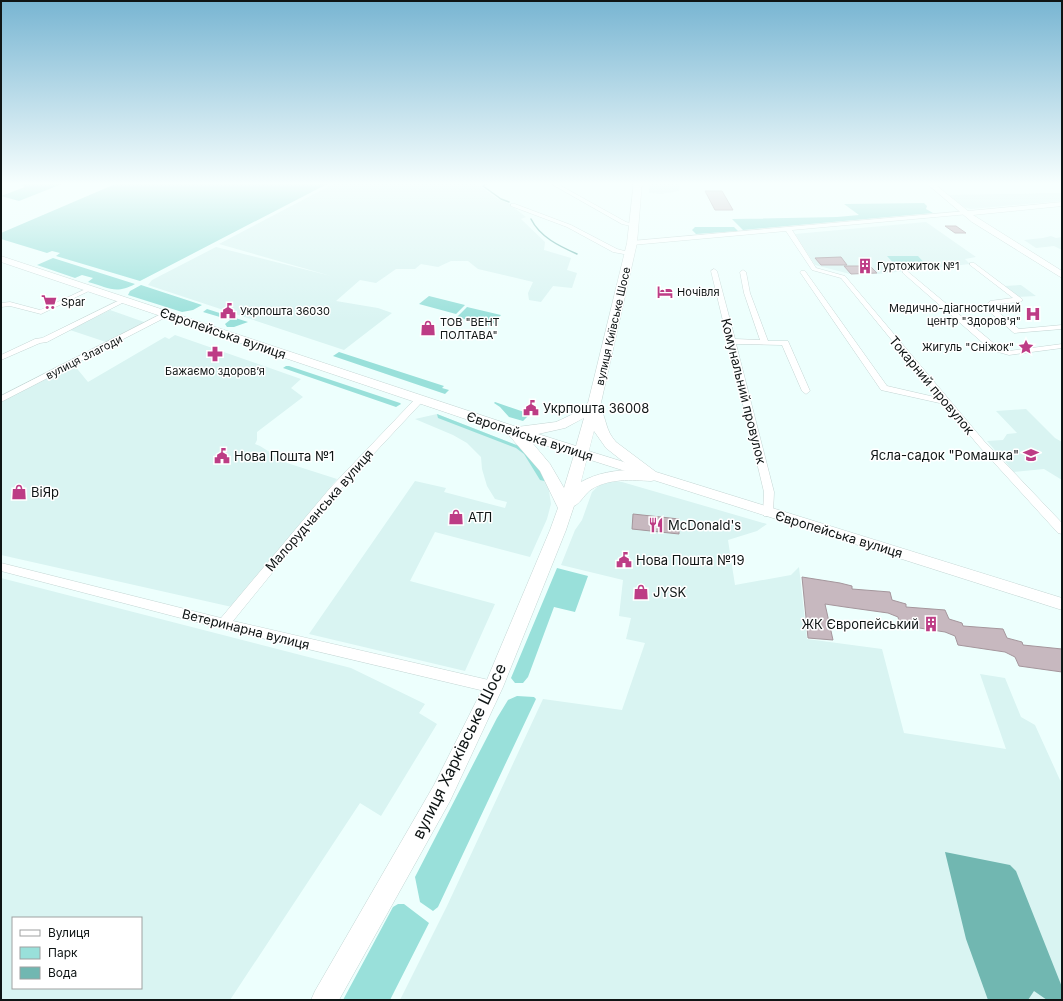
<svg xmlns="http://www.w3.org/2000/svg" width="1063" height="1001" font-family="Inter,sans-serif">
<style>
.built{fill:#d9f4f2;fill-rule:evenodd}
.green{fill:#99e0da}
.water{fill:#71b7b1}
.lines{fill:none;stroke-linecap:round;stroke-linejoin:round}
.stream{stroke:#71b7b1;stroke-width:1.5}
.building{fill:#c7b8bf;stroke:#a5969c}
.minor-casing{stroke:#c4d6d4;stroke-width:1}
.major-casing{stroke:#c4d6d4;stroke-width:1}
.highway-casing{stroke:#c4d6d4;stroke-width:1}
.minor{fill:#fff;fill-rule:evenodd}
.major{fill:#fff;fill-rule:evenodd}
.highway{fill:#fff;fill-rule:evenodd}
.labels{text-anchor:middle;stroke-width:3;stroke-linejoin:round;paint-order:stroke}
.far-poi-label{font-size:11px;fill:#0f1515;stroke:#fff;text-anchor:start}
.far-street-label{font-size:11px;fill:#0f1515;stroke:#fff}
.street-label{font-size:13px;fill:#0f1515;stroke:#fff}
.poi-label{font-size:13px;fill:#0f1515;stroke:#fff;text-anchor:start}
.near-street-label{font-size:16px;fill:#0f1515;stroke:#fff}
</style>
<rect width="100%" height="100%" fill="#edfffd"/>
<path class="built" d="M337,182H474L498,199L508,203L526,217L521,219L545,242L544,250L571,258L567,270L577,273L572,288L553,286L541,302L529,300L528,293L533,282L478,269L468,261H451L438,267L421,264L415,269H396L376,283L360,280L336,301L378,308L392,313L344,350L148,285L152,280L216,247L331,276L219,244Z
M649,182H689L680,183L679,191L662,194L649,193Z
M1062,193V201L971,209L963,207L948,195Z
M926,222L976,257L965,259L970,264L878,274H850L815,265L795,234Z
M1051,236L1056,238L1062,237V250L1054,246L1036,248L1024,240L1043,238Z
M1021,285L1036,296L1017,297L1003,286Z
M110,310L147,323L109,343L70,330Z
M175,335L301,379L291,388L303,397L257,432V440L255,444L260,446L287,463L337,479L232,607L1,555V401L74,365L88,382L165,337L169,339Z
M1026,409L1055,438L1062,442V480L1044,469L1014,472L987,441L1003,440L1007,434L1017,433L996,411Z
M437,414L519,446L547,478L551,504L547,519L530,557L435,532L410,581L495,604L465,671L309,634L415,481L446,488L444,492L505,508L507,502L495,499L487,486L482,469L481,457L467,443L453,435L415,419Z
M612,481L622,482L767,524L757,531L728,540L735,585L791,575L799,567L807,639L882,649L904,733L1006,749L980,674L1005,678L1021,717L1035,725L1060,780L1062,781V1000H400L447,906L543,699L622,710L645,643L626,639L631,618L619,616L623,580L561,565L575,530L582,520L592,492L599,485Z
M1,578L351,668L425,704L419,713L437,724L381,816L360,803L230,1000H1ZM13,918H141V988H13Z"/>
<path class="green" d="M30,182H67L19,201L1,196L25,187L21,185Z
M120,182H331L140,281L56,256L60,253L52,251L47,253L1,239V233Z
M924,203L927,206L926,209L933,213L743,230L732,219L837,217L859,215L844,204Z
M695,227H734L738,231L696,234L692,230Z
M887,256H918L929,268H898Z
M53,258L135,284C115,295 108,287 88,282L93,278L82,275L75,278L37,265Z
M141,285L202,305L193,310L182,312L128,295L130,291Z
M429,296L465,305L456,314L419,304Z
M467,307L501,315L491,326L457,317Z
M207,309L248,322L234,327H227L225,324L230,320L203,312Z
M339,352L444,386L442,388L449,390L445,394L333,356Z
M286,366H289L400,403L401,404L396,407L283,368Z
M495,402L530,414L523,421L509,417L500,407L494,403Z
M437,414L519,446L527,452L547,478L544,481L540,480L524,454L516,448L438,418Z
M557,568L588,576L575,612L554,607L528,677L523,683H515L511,678Z
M517,696L534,697L536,699L438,907L433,911L420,902L415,877L497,718L508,700Z
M398,904H404L429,923L390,1000H343L393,907Z"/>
<path class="water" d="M945,852L1010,865L1016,871L1062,987V1000H1047L1034,991L1028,1000H988L966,939Z"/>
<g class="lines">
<path class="stream" d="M484,182L486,184L483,186L501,199L509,202
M531,219C540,237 559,246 577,254"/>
</g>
<path class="building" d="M705,191H722L733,210H715Z
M945,226H956L966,233H955Z
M841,257L847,265H821L815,258Z
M844,266H870L877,273L851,274Z
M633,514L679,519V534L632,529Z
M802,577L840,583L852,586V589L890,592L892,600L906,604V607L945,610L949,619L962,623L963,626L1003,629L1007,638L1022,642L1023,645L1062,649V672L1019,666L1015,657L1005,652L958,645L955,636L945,632L900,625L898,617L888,613L845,607L825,604L833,640L808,638Z"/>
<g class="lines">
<defs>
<path id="minor" d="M548,182H554L626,222L638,225L635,227L622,224Z
M511,204H515L571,225L617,249L632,253L629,255L613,252L567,227L511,206Z
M967,211L970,213L969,214L792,230L816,268L845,276L984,441L1062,523V534L1058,533L978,445L944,404L881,390L800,272L801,271H805L887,386L939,398L841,278L812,270L786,231L632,245L629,243L632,241Z
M970,263H974L1022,299L1023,300L1020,302L995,304L993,308L1019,329L1062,325V329L1014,333L985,308L990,301L1013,298L970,265Z
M714,269L717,271L735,339L760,340L744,293L740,272L743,270L746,272L750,293L768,341H788L810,391L806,394L802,391L782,345L736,344L774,492L773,513L772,516H764L763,513L764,492L711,271Z
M903,271H907L997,346L1009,351L1062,344V348L1009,355L991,350L903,273Z
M88,288L93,289L41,314L10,306L1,307V303L10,302L40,310Z
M124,298L127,300L126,301L47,342L40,343L1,360V355L35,339L42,338Z
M163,313H166L170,315L1,402V396Z
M420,396L423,397L424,399L423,401L337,493L233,621L493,681L498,683L499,687L498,691L493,693L223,629L1,571V563L221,618L331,487L417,397Z"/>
<path id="major" d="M925,182H932L968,211L1062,202V206L973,215L1062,271V278L972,222Z
M582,449L1062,598V610L578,456L576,453L578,450Z"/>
<path id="highway" d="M634,182H642L637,243L600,407C607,420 605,430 616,442L656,472L658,476L656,480L651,481C632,480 609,478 592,489C585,493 581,503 574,506L566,530L503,687L450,801L339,1000H311L315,991L434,785L486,682L550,530L558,508L540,471L507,433L1,262V256L517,427L556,422L571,415L588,403L627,243ZM584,418L576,446L538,434L565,428ZM594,431L606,448L634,470C615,470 597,473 581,482ZM530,440L574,455L564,488L550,464Z"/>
</defs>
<use href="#minor" class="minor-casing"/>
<use href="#major" class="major-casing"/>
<use href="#highway" class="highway-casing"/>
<use href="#minor" class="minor"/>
<use href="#major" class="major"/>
<use href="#highway" class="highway"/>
</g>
<linearGradient id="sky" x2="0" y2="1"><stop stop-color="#78b5d2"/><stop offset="0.57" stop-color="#f7fffe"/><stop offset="1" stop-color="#f7fffe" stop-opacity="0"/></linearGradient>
<rect width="1063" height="322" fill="url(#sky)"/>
<defs>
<symbol id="building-bare" viewBox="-9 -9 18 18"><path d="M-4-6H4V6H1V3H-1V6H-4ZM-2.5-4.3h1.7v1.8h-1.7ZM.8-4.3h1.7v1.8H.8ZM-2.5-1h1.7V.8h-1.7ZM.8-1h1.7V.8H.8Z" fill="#bd3c85" stroke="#fff" stroke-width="2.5" paint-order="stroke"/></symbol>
<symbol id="hotel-bare" viewBox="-9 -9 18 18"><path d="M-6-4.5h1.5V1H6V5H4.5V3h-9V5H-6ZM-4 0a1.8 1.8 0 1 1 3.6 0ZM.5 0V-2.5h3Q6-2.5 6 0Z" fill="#bd3c85" stroke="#fff" stroke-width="2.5" paint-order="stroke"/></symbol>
<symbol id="supermarket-bare" viewBox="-9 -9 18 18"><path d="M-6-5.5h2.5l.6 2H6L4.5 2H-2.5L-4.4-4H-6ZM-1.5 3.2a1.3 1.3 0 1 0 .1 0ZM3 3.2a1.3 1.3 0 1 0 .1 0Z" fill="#bd3c85" stroke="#fff" stroke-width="2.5" paint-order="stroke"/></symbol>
<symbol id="civic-bare" viewBox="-9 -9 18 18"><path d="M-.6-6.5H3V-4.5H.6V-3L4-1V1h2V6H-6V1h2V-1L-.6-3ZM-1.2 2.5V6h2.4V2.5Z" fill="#bd3c85" stroke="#fff" stroke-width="2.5" paint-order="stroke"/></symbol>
<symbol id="hospital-bare" viewBox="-9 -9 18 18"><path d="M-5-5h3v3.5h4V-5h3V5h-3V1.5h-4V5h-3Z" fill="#bd3c85" stroke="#fff" stroke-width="2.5" paint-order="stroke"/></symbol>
<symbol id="shop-bare" viewBox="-9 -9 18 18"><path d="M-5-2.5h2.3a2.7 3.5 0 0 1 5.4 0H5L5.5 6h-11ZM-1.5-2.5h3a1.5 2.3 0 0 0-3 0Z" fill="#bd3c85" stroke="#fff" stroke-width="2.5" paint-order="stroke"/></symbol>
<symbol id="sight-bare" viewBox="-9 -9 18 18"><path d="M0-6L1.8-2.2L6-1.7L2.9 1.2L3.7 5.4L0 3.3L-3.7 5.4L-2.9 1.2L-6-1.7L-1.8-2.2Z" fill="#bd3c85" stroke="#fff" stroke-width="2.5" paint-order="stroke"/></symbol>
<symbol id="pharmacy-bare" viewBox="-9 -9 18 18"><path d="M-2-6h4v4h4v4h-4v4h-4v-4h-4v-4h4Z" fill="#bd3c85" stroke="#fff" stroke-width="2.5" paint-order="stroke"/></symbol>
<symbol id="school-bare" viewBox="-9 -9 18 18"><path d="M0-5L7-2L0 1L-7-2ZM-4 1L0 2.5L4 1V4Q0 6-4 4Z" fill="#bd3c85" stroke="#fff" stroke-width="2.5" paint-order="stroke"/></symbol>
<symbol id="restaurant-bare" viewBox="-9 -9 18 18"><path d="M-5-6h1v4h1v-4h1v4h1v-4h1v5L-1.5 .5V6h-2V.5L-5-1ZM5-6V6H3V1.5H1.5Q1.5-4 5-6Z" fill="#bd3c85" stroke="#fff" stroke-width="2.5" paint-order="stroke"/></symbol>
</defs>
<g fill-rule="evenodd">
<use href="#building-bare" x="854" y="255" width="22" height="22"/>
<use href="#hotel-bare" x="654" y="281" width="22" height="22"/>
<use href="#supermarket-bare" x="38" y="291" width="22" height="22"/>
<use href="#civic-bare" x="217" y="300" width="22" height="22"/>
<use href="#hospital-bare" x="1022" y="303" width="22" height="22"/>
<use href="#shop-bare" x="417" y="317" width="22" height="22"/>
<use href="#sight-bare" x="1015" y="336" width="22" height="22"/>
<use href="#pharmacy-bare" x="204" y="343" width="22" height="22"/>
<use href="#civic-bare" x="520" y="397" width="22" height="22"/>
<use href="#school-bare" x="1020" y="444" width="22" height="22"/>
<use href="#civic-bare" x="211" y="445" width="22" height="22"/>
<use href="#shop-bare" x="8" y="481" width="22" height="22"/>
<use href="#shop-bare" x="445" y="506" width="22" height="22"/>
<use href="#restaurant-bare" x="645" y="514" width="22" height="22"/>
<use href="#civic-bare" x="613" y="549" width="22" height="22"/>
<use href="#shop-bare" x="630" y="581" width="22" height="22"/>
<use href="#building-bare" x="920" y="613" width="22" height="22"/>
</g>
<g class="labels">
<g class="far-poi-label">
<text x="877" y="270">Гуртожиток №1</text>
<text x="677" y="296">Ночівля</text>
<text x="61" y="306">Spar</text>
<text x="1021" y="312" text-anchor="end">Медично-діагностичний<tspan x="1021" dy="13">центр "Здоров'я"</tspan></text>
<text x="240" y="315">Укрпошта 36030</text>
<text x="440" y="326">ТОВ "ВЕНТ<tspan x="440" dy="13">ПОЛТАВА"</tspan></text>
<text x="1014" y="351" text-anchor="end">Жигуль "Сніжок"</text>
<text x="215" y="375" text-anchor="middle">Бажаємо здоровʼя</text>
</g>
<g class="far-street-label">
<text transform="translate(613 326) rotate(-77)" y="4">вулиця Київське Шосе</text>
<text transform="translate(84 357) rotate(-27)" y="4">вулиця Злагоди</text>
</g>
<g class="street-label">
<text transform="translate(223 333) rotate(19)" y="5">Європейська вулиця</text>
<text transform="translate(932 385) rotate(50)" y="5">Токарний провулок</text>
<text transform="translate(744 391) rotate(76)" y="5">Комунальний провулок</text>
<text transform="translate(530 436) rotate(18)" y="5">Європейська вулиця</text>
<text transform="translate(319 510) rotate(-49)" y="5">Малорудчанська вулиця</text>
<text transform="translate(839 534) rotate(17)" y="5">Європейська вулиця</text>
<text transform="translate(246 629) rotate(14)" y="5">Ветеринарна вулиця</text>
</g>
<g class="poi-label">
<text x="543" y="413">Укрпошта 36008</text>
<text x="1019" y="460" text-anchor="end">Ясла-садок "Ромашка"</text>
<text x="234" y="461">Нова Пошта №1</text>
<text x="31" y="497">ВіЯр</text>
<text x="468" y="522">АТЛ</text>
<text x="668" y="530">McDonald's</text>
<text x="636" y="565">Нова Пошта №19</text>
<text x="653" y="597">JYSK</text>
<text x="919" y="629" text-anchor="end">ЖК Європейський</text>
</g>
<g class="near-street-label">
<text transform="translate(459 751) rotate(-64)" y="6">вулиця Харківське Шосе</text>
</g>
</g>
<rect width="1063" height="1001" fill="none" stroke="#0f1515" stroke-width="4"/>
<rect x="12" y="917" width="130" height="72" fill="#ffffff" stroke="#9fa1a1"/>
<rect x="20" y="930" width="20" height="6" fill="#ffffff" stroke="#9fa1a1"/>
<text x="48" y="937" font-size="12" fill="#0f1515">Вулиця</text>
<rect x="20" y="947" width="20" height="12" fill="#99e0da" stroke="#9fa1a1"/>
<text x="48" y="957" font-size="12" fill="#0f1515">Парк</text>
<rect x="20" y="967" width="20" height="12" fill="#71b7b1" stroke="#9fa1a1"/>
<text x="48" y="977" font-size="12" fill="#0f1515">Вода</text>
</svg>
